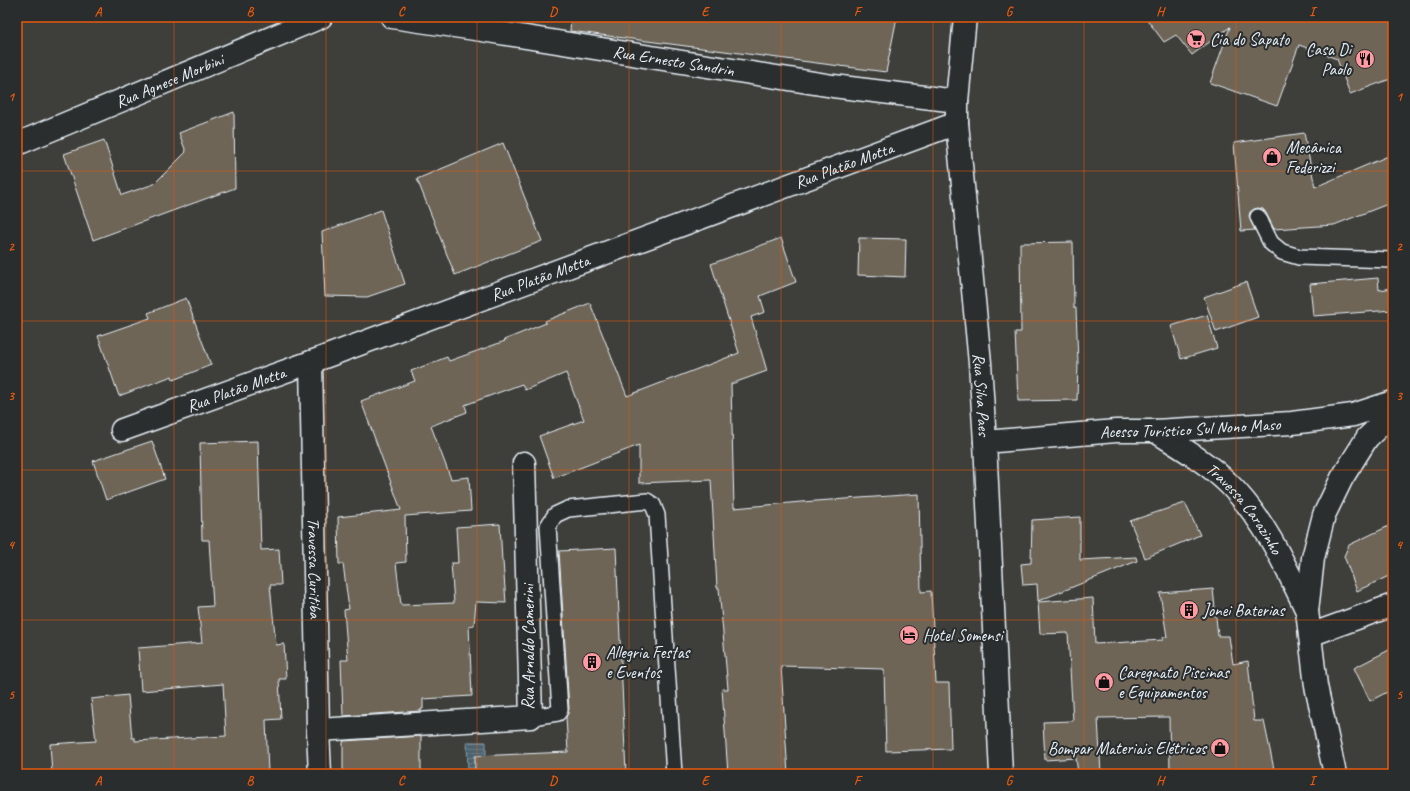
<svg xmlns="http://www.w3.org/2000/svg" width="1410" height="791" font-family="Caveat,sans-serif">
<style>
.water{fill:url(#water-rules);stroke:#8a9ca6}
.building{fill:#6e6556;stroke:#e8f1f8}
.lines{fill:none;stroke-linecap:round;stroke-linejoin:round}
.service-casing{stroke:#e8f1f8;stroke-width:18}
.minor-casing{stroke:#e8f1f8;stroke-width:25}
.tertiary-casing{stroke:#e8f1f8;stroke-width:25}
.secondary-casing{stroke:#e8f1f8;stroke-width:25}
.service{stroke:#2a2d2e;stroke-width:15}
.minor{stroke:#2a2d2e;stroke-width:22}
.tertiary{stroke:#2a2d2e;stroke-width:22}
.secondary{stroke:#2a2d2e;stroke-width:22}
.grid{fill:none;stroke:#e8590c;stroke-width:1;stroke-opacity:0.55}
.labels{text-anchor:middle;stroke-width:4;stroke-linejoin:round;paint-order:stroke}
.poi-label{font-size:17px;fill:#e8f1f8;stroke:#2a2d2e;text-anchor:start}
.street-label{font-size:17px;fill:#e8f1f8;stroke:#2a2d2e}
.neatline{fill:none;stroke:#e8590c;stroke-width:1.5}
.grid-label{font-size:13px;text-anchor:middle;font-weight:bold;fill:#e8590c}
</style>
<defs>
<pattern id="water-rules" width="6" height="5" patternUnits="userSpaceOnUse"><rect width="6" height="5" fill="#4b646f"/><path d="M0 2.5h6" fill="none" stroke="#657b84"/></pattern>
</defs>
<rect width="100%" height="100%" fill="#3e3e3a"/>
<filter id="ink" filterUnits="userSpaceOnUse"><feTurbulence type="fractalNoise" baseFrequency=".025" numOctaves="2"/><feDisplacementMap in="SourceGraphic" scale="8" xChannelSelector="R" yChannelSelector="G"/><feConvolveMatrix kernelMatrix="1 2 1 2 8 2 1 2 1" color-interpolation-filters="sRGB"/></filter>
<g filter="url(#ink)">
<path class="water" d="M467,742H486V774H468Z"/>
<path class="building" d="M571,17H897L886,72L570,31Z
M1145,17H1393V78L1350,94L1337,59L1299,45L1277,106L1210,83L1230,27L1192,55L1176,35L1164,42Z
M234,112L235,188L93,240L64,154L104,140L122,195L154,184L186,152L179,133Z
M1304,133L1315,187L1393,154V202L1334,225L1274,229L1266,213L1263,209L1258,208L1254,209L1250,212L1249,216L1255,230L1241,231L1234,143Z
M503,143L542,241L455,275L417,179Z
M381,210L405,284L367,297L325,296L322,232Z
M781,238L796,282L760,296L765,312L751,317L767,371L731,384L734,508L801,502L919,494L921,592L931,591L936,683H949L951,749L886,751L884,669L781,666L788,774H728L722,689H728L719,588H717L711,480L639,483V445L554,478L539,436L584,420L566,373L525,390L522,384L465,405L467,412L431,426L451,479L469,477L471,511L405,516L406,562L396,563L401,605L454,603L451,563H458L456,527L500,524L502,561H503L506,603L476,602L474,625L469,626L472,696L423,699V709H421V711L343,716L341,660H348L344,610L349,609L343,564H339L338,517L401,510L361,401L415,381L411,371L447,357L449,361L505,341L504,340L546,323L545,321L590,303L627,396L739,353L711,264Z
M859,238L906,239L905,277L858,275Z
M1073,242L1074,308H1076L1078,363L1077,400L1018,401L1015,332H1021L1020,243Z
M1378,278L1379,290L1393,288V310L1313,316L1310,284Z
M1246,282L1258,317L1216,332L1204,297Z
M186,298L211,365L173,380L172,376L119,396L98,336L150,318L148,313Z
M1207,315L1217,348L1181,359L1171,326Z
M152,441L165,479L106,500L93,461Z
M258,441L261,550L279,549L281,585H270L276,645L284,644L286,679H279L281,719L266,720L268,774H52L50,744L96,741L91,699L128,695L132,738H135V741L226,736L223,684L141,691L138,648L202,643L198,607L213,606L209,540H202L200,443Z
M1185,503L1200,535L1145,558L1130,521Z
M1080,517V560L1136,557L1137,561L1038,601L1037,584L1023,585L1021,564L1031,563L1032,520Z
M1393,524V574L1357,591L1344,556L1349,545Z
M616,548L626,774H475V756L568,752L566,717L569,709L559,551Z
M1213,589L1218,636H1229L1233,664L1248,661L1254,721H1264L1275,774H1170L1169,717L1098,718L1101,774H1078L1076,758L1045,760L1043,722L1073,721L1068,633L1040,634L1038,602L1093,598L1095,644L1163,640V637H1167L1160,593Z
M1393,648V689L1370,701L1354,668Z
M421,736V774H343V742L344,741Z"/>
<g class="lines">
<defs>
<path id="service" d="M1258,217L1271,243L1282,252L1299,257L1393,260
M531,717L558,713L560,710L548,526L555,515L568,509L647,501L653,505L657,515L674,774"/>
<g id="minor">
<path id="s1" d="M392,17L482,30L833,86L957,101"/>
<path id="s2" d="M17,144L321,17"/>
<path id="s3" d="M311,362L318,730L320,774"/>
<path id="s4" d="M122,430L311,362L957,123"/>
<path d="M1310,635L1393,605"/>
<path d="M318,730L531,717L524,463"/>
</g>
<g id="tertiary">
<path id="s5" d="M965,17L957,101V123L980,363L985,442"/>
</g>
<g id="secondary">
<path id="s6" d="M1155,431C1180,447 1208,463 1229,484C1265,520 1285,565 1307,611"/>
<path id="s7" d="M1001,774L985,442L1116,431H1155L1292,423L1353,415L1393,402"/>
<path d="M1335,774L1316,686L1307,611L1313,558L1324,515L1342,478L1367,438L1393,413"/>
</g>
</defs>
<use href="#service" class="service-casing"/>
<use href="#minor" class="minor-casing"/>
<use href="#tertiary" class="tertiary-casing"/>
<use href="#secondary" class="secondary-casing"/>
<use href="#service" class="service"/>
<use href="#minor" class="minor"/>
<use href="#tertiary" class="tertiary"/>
<use href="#secondary" class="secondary"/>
</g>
</g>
<path class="grid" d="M174,17V774M326,17V774M477,17V774M629,17V774M781,17V774M933,17V774M1084,17V774M1236,17V774M17,171H1393M17,321H1393M17,470H1393M17,620H1393"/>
<defs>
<symbol id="supermarket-disc" viewBox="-11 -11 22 22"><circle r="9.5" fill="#ff9aa2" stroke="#2a2d2e"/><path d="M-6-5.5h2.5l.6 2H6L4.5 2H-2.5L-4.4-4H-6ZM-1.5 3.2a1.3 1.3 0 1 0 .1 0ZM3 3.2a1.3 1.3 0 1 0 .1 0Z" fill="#111"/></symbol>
<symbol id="restaurant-disc" viewBox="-11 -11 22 22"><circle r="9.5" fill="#ff9aa2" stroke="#2a2d2e"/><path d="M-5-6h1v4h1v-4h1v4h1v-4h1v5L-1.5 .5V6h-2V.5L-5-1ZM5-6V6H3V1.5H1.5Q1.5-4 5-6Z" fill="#111"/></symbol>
<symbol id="shop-disc" viewBox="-11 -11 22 22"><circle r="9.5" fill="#ff9aa2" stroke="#2a2d2e"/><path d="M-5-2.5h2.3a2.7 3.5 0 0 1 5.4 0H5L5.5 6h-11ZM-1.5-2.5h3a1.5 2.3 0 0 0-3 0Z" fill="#111"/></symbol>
<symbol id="building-disc" viewBox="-11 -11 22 22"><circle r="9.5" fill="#ff9aa2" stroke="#2a2d2e"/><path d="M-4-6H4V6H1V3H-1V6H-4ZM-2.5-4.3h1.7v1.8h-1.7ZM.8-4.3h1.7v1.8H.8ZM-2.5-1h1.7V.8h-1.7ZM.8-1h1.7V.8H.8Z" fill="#111"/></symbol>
<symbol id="hotel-disc" viewBox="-11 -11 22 22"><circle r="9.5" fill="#ff9aa2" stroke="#2a2d2e"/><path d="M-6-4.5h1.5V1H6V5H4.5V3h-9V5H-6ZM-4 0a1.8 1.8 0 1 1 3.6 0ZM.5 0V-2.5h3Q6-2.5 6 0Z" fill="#111"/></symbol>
</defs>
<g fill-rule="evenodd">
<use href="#supermarket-disc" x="1185" y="28" width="22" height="22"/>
<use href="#restaurant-disc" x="1354" y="48" width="22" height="22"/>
<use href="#shop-disc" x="1261" y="146" width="22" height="22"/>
<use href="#building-disc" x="1178" y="599" width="22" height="22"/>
<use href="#hotel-disc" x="898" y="624" width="22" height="22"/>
<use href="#building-disc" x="581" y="651" width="22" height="22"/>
<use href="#shop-disc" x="1093" y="671" width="22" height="22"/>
<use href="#shop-disc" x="1209" y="737" width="22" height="22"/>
</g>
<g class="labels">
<g class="poi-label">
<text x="1210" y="45">Cia do Sapato</text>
<text x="1351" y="55" text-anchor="end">Casa Di<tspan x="1351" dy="20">Paolo</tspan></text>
<text x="1286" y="153">Mecânica<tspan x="1286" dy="20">Federizzi</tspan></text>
<text x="1203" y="616">Jonei Baterias</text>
<text x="923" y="641">Hotel Somensi</text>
<text x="606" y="658">Allegria Festas<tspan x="606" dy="20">e Eventos</tspan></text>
<text x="1118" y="678">Caregnato Piscinas<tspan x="1118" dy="20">e Equipamentos</tspan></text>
<text x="1206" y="754" text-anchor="end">Bompar Materiais Elétricos</text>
</g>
<g class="street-label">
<text dy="6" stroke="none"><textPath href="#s1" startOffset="285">Rua Ernesto Sandrin</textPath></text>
<text dy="6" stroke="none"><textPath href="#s2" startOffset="165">Rua Agnese Morbini</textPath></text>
<text dy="6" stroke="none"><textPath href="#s4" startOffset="769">Rua Platão Motta</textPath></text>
<text dy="6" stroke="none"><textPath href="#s4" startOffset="445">Rua Platão Motta</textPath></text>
<text dy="6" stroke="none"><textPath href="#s4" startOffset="121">Rua Platão Motta</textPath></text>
<text dy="6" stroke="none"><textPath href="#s5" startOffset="379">Rua Silva Paes</textPath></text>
<text dy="6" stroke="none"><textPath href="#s7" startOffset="538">Acesso Turístico Sul Nono Maso</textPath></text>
<text dy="6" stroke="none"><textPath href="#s6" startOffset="120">Travessa Carazinho</textPath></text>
<text dy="6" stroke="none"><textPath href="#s3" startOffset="206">Travessa Curitiba</textPath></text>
<text transform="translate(528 647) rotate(-90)" y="6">Rua Arnaldo Camerini</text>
</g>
</g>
<rect width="1410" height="791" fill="none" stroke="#2a2d2e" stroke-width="44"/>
<rect x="22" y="22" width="1366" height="747" class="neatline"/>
<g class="grid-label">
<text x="98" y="16">A</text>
<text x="250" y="16">B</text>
<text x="401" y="16">C</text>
<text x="553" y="16">D</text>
<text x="705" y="16">E</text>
<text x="857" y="16">F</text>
<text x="1009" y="16">G</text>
<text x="1160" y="16">H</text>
<text x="1312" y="16">I</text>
<text x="11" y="101">1</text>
<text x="1399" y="101">1</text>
<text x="11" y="251">2</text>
<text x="1399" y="251">2</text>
<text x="11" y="400">3</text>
<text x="1399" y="400">3</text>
<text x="11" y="549">4</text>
<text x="1399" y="549">4</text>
<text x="11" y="699">5</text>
<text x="1399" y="699">5</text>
<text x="98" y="785">A</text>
<text x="250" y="785">B</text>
<text x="401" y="785">C</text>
<text x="553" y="785">D</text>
<text x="705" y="785">E</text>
<text x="857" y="785">F</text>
<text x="1009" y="785">G</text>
<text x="1160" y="785">H</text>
<text x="1312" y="785">I</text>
</g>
</svg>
